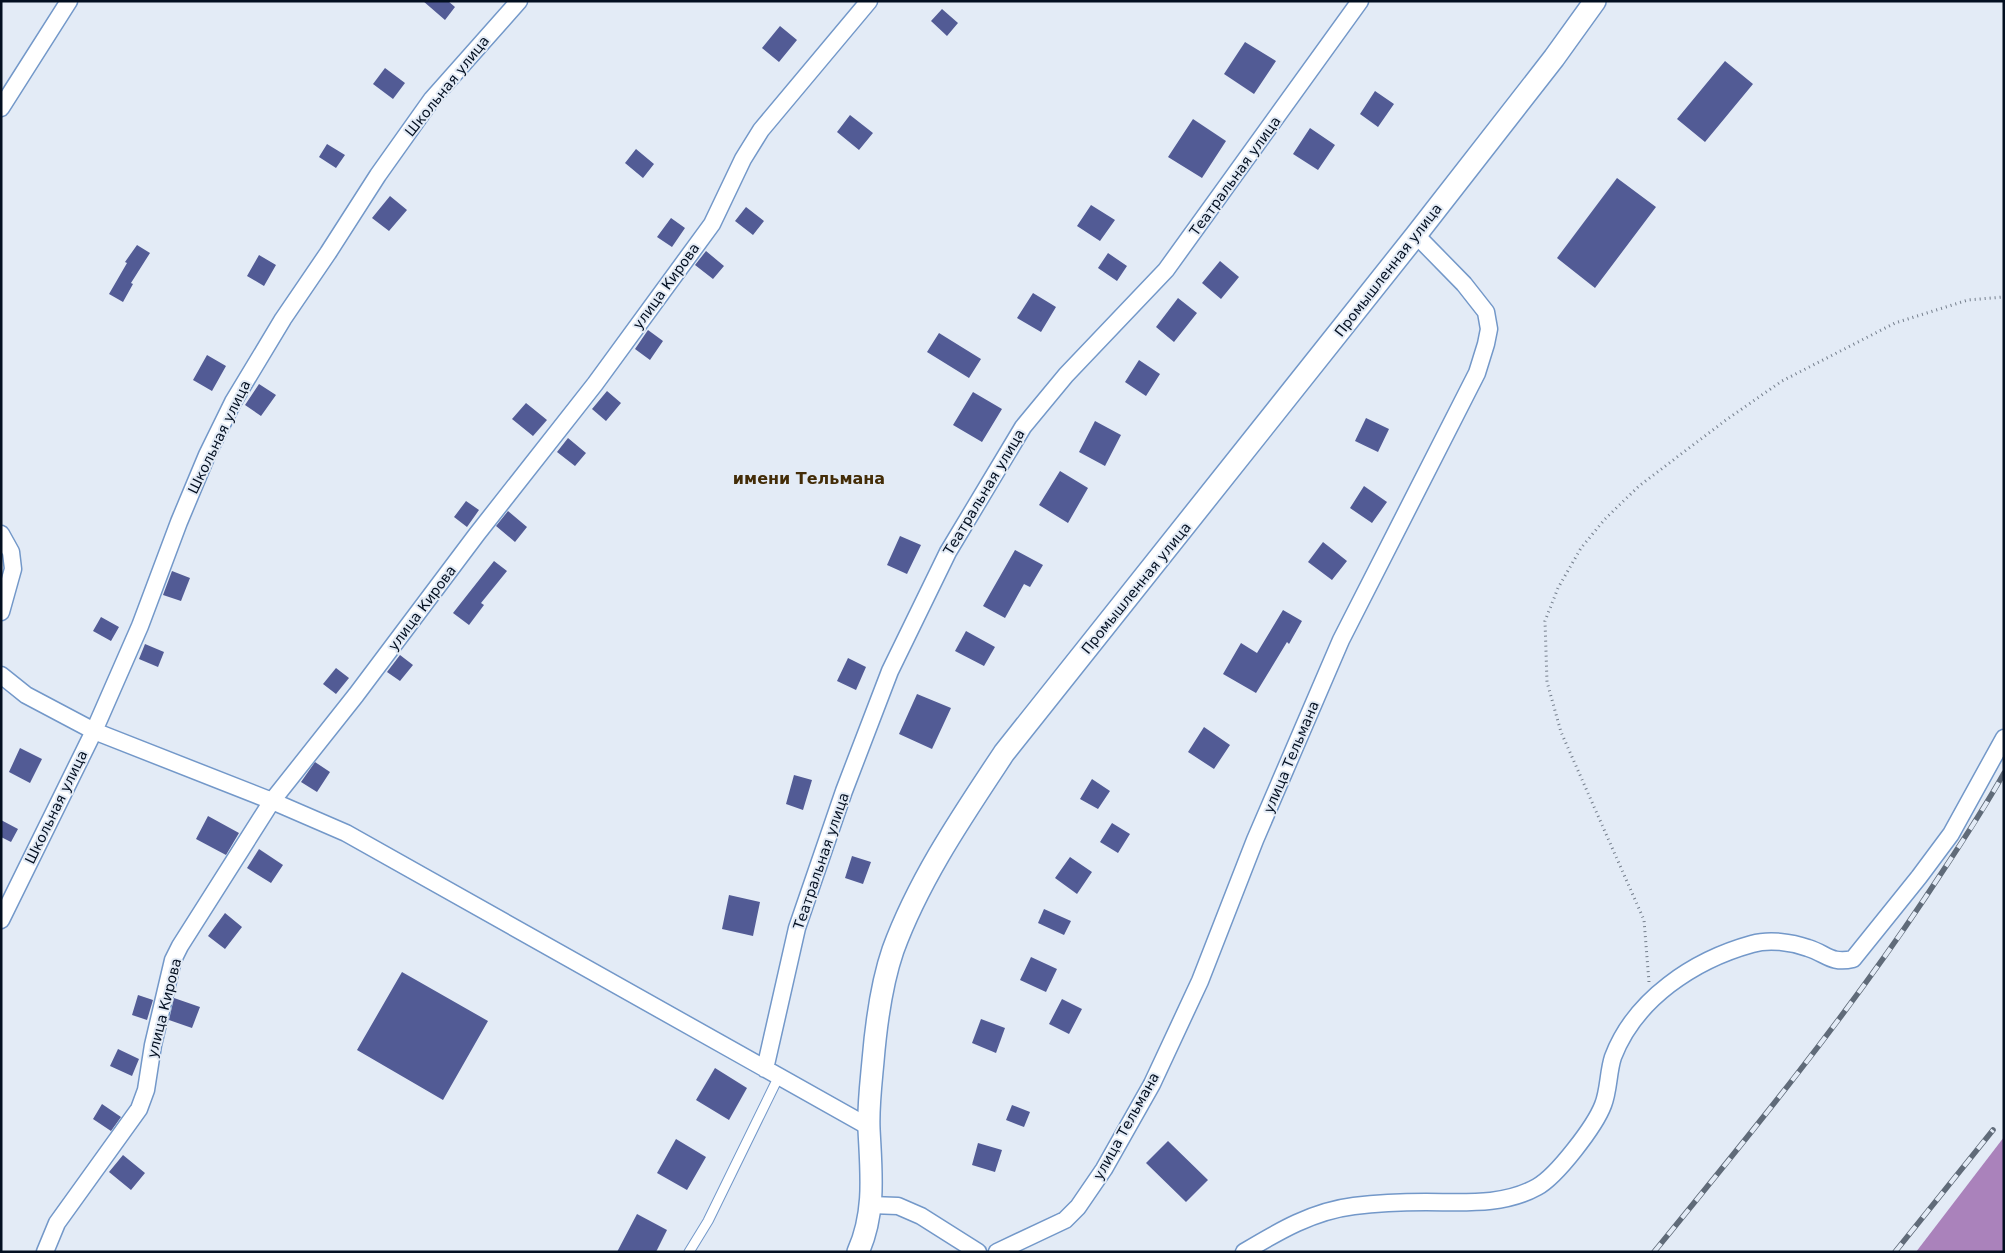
<svg xmlns="http://www.w3.org/2000/svg" width="2005" height="1253" font-family="'DejaVu Sans',sans-serif">
<style>
.water{fill:#aa82bb}
.building{fill:#525b95}
.lines{fill:none;stroke-linecap:round;stroke-linejoin:round}
.service-casing{stroke:#7398c9;stroke-width:11}
.minor-casing{stroke:#7398c9;stroke-width:19}
.tertiary-casing{stroke:#7398c9;stroke-width:24}
.path{stroke:#747e8c;stroke-width:3;stroke-dasharray:1 4;stroke-linecap:butt}
.service{stroke:#fff;stroke-width:9}
.minor{stroke:#fff;stroke-width:16}
.tertiary{stroke:#fff;stroke-width:21}
.rail-casing{stroke:#606b79;stroke-width:5.5}
.rail{stroke:#e3ebf6;stroke-width:4;stroke-dasharray:11;stroke-linecap:butt}
.labels{text-anchor:middle;stroke-width:4;stroke-linejoin:round;paint-order:stroke}
.street-label{font-size:14px;fill:#030f20;stroke:#e3ebf6}
.quarter-label{font-size:16px;font-weight:bold;fill:#432c07;stroke:#e3ebf6}
</style>
<rect width="100%" height="100%" fill="#e3ebf6"/>
<path class="water" d="M2004,1137V1252H1916Z"/>
<path class="building" d="M423,1H448L455,7L445,20Z
M942,9L958,23L947,36L931,21Z
M780,26L797,40L779,62L762,48Z
M1245,42L1276,61L1254,94L1224,74Z
M1725,61L1753,84L1705,142L1677,119Z
M385,68L405,83L393,99L373,84Z
M1375,91L1394,104L1378,127L1360,114Z
M850,115L873,133L859,150L837,132Z
M1193,119L1226,141L1202,178L1168,157Z
M1310,128L1335,145L1318,170L1293,154Z
M327,144L345,155L336,168L319,157Z
M636,149L654,164L643,178L625,163Z
M1617,178L1656,207L1595,288L1557,258Z
M390,196L407,210L389,231L372,218Z
M1091,205L1115,220L1100,241L1077,226Z
M746,207L764,221L753,235L735,221Z
M671,218L685,228L672,247L657,237Z
M137,245L150,253L131,283L133,284L123,302L109,294L127,263L125,262Z
M706,251L724,266L713,279L695,265Z
M1108,253L1127,266L1117,281L1098,268Z
M259,255L276,265L264,286L247,276Z
M1220,261L1239,277L1221,299L1202,283Z
M1033,293L1056,307L1041,332L1017,318Z
M1178,298L1197,313L1174,342L1156,327Z
M648,330L663,341L650,360L635,349Z
M939,333L981,359L969,378L927,352Z
M207,355L226,366L212,391L193,380Z
M1139,360L1160,374L1146,396L1125,382Z
M259,384L276,395L261,416L245,405Z
M607,391L621,403L606,421L592,409Z
M973,392L1002,409L982,442L953,425Z
M526,403L547,420L533,436L512,419Z
M1366,418L1389,429L1378,452L1355,441Z
M1095,421L1121,435L1105,466L1079,452Z
M568,438L586,453L575,466L557,452Z
M1060,471L1088,488L1068,523L1039,505Z
M1364,486L1387,502L1372,523L1350,508Z
M466,501L479,510L467,527L454,517Z
M508,511L527,527L515,542L496,526Z
M900,536L921,545L907,574L887,565Z
M1323,542L1347,561L1332,580L1308,562Z
M1015,550L1043,565L1030,587L1024,584L1005,618L983,606Z
M494,561L507,571L481,603L484,605L469,625L453,613Z
M172,571L190,578L181,601L163,595Z
M1283,610L1302,621L1289,644L1287,642L1256,693L1223,674L1241,643L1257,653Z
M101,617L119,627L111,641L93,631Z
M966,631L995,647L984,666L955,651Z
M145,644L164,652L158,667L139,659Z
M400,655L413,665L400,681L387,672Z
M848,658L866,667L856,690L837,681Z
M336,668L349,678L336,694L323,684Z
M917,694L951,708L932,749L899,734Z
M1204,727L1230,745L1214,769L1188,752Z
M20,748L42,759L30,783L9,772Z
M315,762L330,772L317,792L301,782Z
M794,775L812,780L803,810L786,804Z
M1092,779L1110,791L1098,809L1080,799Z
M208,816L239,833L226,855L196,839Z
M1,820L18,829L11,842L1,837Z
M1112,823L1130,834L1118,853L1100,842Z
M259,849L283,865L271,883L247,868Z
M852,856L871,862L863,884L845,878Z
M1070,857L1092,872L1077,894L1055,878Z
M729,895L760,902L753,936L722,929Z
M1044,909L1071,921L1064,935L1038,923Z
M225,913L242,927L225,949L208,936Z
M1031,957L1057,969L1046,992L1020,980Z
M402,972L488,1021L443,1100L357,1050Z
M138,995L153,1000L147,1020L132,1015Z
M174,998L200,1007L192,1028L169,1020Z
M1062,999L1082,1009L1069,1034L1049,1024Z
M981,1019L1005,1028L996,1053L972,1043Z
M118,1049L139,1059L132,1076L110,1066Z
M715,1068L747,1088L729,1120L696,1100Z
M102,1104L121,1117L111,1131L93,1119Z
M1012,1105L1030,1112L1024,1127L1006,1120Z
M676,1139L706,1157L687,1190L657,1173Z
M1168,1141L1208,1180L1186,1202L1146,1163Z
M978,1143L1002,1150L995,1172L972,1165Z
M123,1155L145,1173L131,1190L109,1172Z
M637,1214L667,1230L656,1252H617Z"/>
<g class="lines">
<defs>
<path id="service" d="M689,1252L708,1221L779,1076"/>
<path id="minor" d="M1,108L69,1
M1,534L11,552L13,569L1,612
M1,675L26,695L94,731L272,801L346,833L869,1127
M1,920L94,731L140,626L179,522L207,455L233,402L283,319L328,253L378,175L432,99L519,1
M765,1069L797,928L844,791L890,671L948,552L1023,427L1066,375L1166,270L1360,1
M871,1205L898,1206L921,1216L978,1252
M45,1252L57,1223L139,1109L146,1090L153,1045L173,960L180,946L272,801L356,695L477,534L595,384L712,224L743,159L761,130L869,1
M997,1252L1065,1220L1078,1207L1104,1169L1152,1084L1200,981L1255,840L1341,640L1477,373L1486,344L1489,329L1486,312L1464,284L1416,235
M1244,1252C1279,1231 1313,1211 1354,1206C1378,1203 1403,1202 1426,1202C1463,1202 1503,1206 1537,1187C1557,1176 1595,1126 1603,1105C1609,1090 1608,1072 1613,1057C1635,999 1694,960 1752,944C1769,939 1791,942 1808,948C1827,954 1831,964 1853,959L1919,877L1951,834L2004,738"/>
<path id="tertiary" d="M858,1252C876,1212 871,1171 869,1129C868,1107 871,1083 873,1061C876,1025 881,985 893,950C919,879 963,815 1004,753L1416,235L1554,58L1595,1"/>
</defs>
<use href="#service" class="service-casing"/>
<use href="#minor" class="minor-casing"/>
<use href="#tertiary" class="tertiary-casing"/>
<path class="path" d="M1649,982L1644,920L1561,732L1547,682L1545,621L1558,588L1581,548L1605,519L1639,486L1726,420L1782,381L1895,323L1968,300L2004,297"/>
<use href="#service" class="service"/>
<use href="#minor" class="minor"/>
<use href="#tertiary" class="tertiary"/>
<defs>
<path id="rail" d="M1654,1252C1748,1137 1842,1022 1925,898C1952,857 1980,816 2004,773
M1895,1252L1993,1130"/>
</defs>
<use href="#rail" class="rail-casing"/>
<use href="#rail" class="rail"/>
</g>
<g class="labels">
<g class="street-label">
<text transform="translate(447 86) rotate(-51)" y="5">Школьная улица</text>
<text transform="translate(1235 176) rotate(-54)" y="5">Театральная улица</text>
<text transform="translate(1388 270) rotate(-52)" y="5">Промышленная улица</text>
<text transform="translate(666 286) rotate(-54)" y="5">улица Кирова</text>
<text transform="translate(219 437) rotate(-64)" y="5">Школьная улица</text>
<text transform="translate(984 492) rotate(-59)" y="5">Театральная улица</text>
<text transform="translate(1136 588) rotate(-51)" y="5">Промышленная улица</text>
<text transform="translate(422 608) rotate(-53)" y="5">улица Кирова</text>
<text transform="translate(1291 757) rotate(-67)" y="5">улица Тельмана</text>
<text transform="translate(56 807) rotate(-64)" y="5">Школьная улица</text>
<text transform="translate(821 861) rotate(-71)" y="5">Театральная улица</text>
<text transform="translate(164 1008) rotate(-76)" y="5">улица Кирова</text>
<text transform="translate(1126 1126) rotate(-61)" y="5">улица Тельмана</text>
</g>
<g class="quarter-label">
<text x="809" y="484">имени Тельмана</text>
</g>
</g>
<rect width="2005" height="1253" fill="none" stroke="#030f20" stroke-width="5"/>
</svg>
